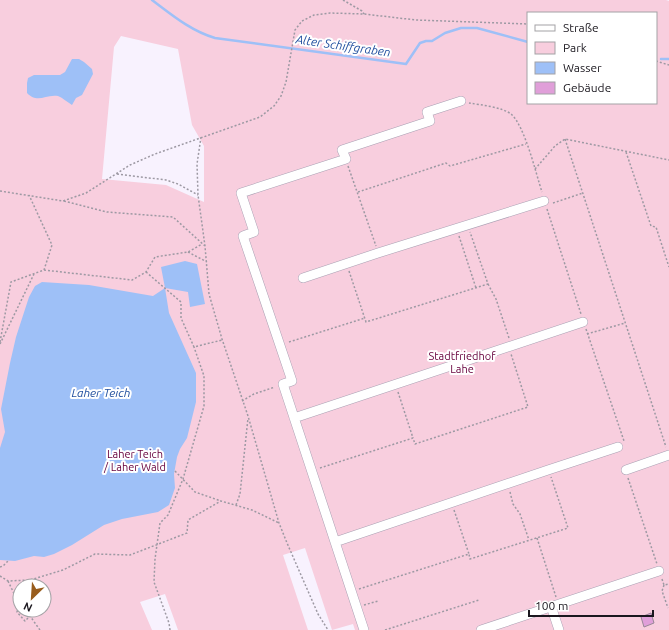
<svg xmlns="http://www.w3.org/2000/svg" width="669" height="630" font-family="Ubuntu,sans-serif">
<style>
.green{fill:#f8cede;fill-rule:evenodd}
.water{fill:#9ec0f7}
.lines{fill:none;stroke-linecap:round;stroke-linejoin:round}
.stream{stroke:#9ec0f7;stroke-width:2.5}
.building{fill:#e09fd9;stroke:#988796}
.minor-casing{stroke:#a9a0b3;stroke-width:10}
.path{stroke:#9d99a3;stroke-width:1.5;stroke-dasharray:2 2;stroke-linecap:butt}
.minor{stroke:#fff;stroke-width:9}
.labels{text-anchor:middle;stroke-width:4;stroke-linejoin:round;paint-order:stroke}
.park-label{font-size:11px;fill:#66003c;stroke:#fff}
.water-label{font-size:12px;font-style:italic;fill:#22509f;stroke:#fff}
</style>
<rect width="100%" height="100%" fill="#f8f2fe"/>
<path class="green" d="M0,0H666L669,1V630H355L353,624L332,630L305,548L283,555L308,630H178L165,594L140,602L152,630H0ZM528,13H656V103H528ZM121,36L178,49L192,125L204,146V202L166,185L102,179L114,47ZM20,586H44V610H20Z"/>
<path class="water" d="M72,59H79L84,62L92,69L93,74L82,95L76,98L72,105C67,102 63,98 58,96C45,94 38,104 27,93V83L28,78L34,75H60L65,72Z
M185,261L197,264L205,304L190,307L188,292L165,288L169,313L196,373V402L187,438L180,449L177,457L174,474L175,488L169,505L158,512L122,519L104,525L72,545L54,554L44,557L34,556L15,561L0,560V448L5,432L1,409L10,363L16,337L29,297L35,286L42,282L89,285L153,296L165,288L161,267Z"/>
<g class="lines">
<path class="stream" d="M152,0C172,15 191,31 215,38L406,64L420,43L426,41H432L445,33L461,28H477L528,42
M661,59H669"/>
</g>
<path class="building" d="M651,613L654,623L644,627L641,617Z"/>
<g class="lines">
<defs>
<path id="minor" d="M303,278L378,253L544,201
M294,418L583,322
M626,470L669,455
M335,542L548,470L618,447
M551,606L559,630
M364,630L283,384L292,381L243,236L254,232L241,193L346,159L342,150L430,121L427,112L461,101
M481,630L659,571"/>
</defs>
<use href="#minor" class="minor-casing"/>
<path class="path" d="M343,0L362,11L364,14
M656,61L669,65
M469,103C481,105 502,107 511,114C525,126 536,174 542,192
M201,137L197,164L198,195L205,246L209,294L222,339L248,416L279,523L287,543L318,614L328,630
M565,139L666,447
M626,152L651,226L656,227L669,267
M348,166L376,246
M535,169L555,146L565,139L669,160
M117,174L166,180L178,184L198,195
M0,191L63,201L86,193L130,165L155,154L260,117L274,106L281,96L286,82L295,30L302,21L314,15L330,13L364,14L416,20L528,24
M358,192L446,163L450,166L526,144
M64,201L107,212L173,217L205,246
M553,203L583,193
M547,209L581,314
M459,236L476,288
M188,252L207,262
M44,270L132,280L146,272L155,257L188,252L202,244
M349,271L366,322L488,284L470,232
M146,272L181,302V318L194,347L222,340
M488,284L496,299L509,338
M586,329L624,441
M587,334L625,323
M0,342L11,282L44,270L52,245L29,195
M289,342L365,318
M0,344L34,274
M398,392L413,438
M242,401L254,394L275,387
M320,468L413,438L415,444L528,407L511,354
M175,471L195,492L221,501
M628,478L657,564
M510,492L513,504L520,514L529,540
M236,505L240,494L248,418
M454,510L469,554
M537,538L556,597
M0,567L3,566L8,561
M0,576L8,581L30,580L63,570L95,554L130,555L187,533L188,520L221,501L252,510L279,523
M662,579L664,585L669,584
M8,581L19,604L17,612L25,621L30,616L40,630
M664,585L662,591L668,608
M359,589L469,554L470,559L568,528L551,477
M364,605L378,601
M170,630L169,623L154,582L155,559L160,523L168,515L183,479L204,406V376L194,347
M385,630L479,600"/>
<use href="#minor" class="minor"/>
</g>
<g class="labels">
<g class="park-label">
<text x="462" y="360">Stadtfriedhof<tspan x="462" dy="13">Lahe</tspan></text>
<text x="135" y="458">Laher Teich<tspan x="135" dy="13">/ Laher Wald</tspan></text>
</g>
<g class="water-label">
<text transform="translate(343 46) rotate(8)" y="4">Alter Schiffgraben</text>
<text x="101" y="397">Laher Teich</text>
</g>
</g>
<rect x="527" y="12" width="130" height="92" fill="#ffffff" stroke="#a3a2a5"/>
<rect x="535" y="25" width="20" height="6" fill="#ffffff" stroke="#a3a2a5"/>
<text x="563" y="32" font-size="12" fill="#1a171e">Straße</text>
<rect x="535" y="42" width="20" height="12" fill="#f8cede" stroke="#a3a2a5"/>
<text x="563" y="52" font-size="12" fill="#1a171e">Park</text>
<rect x="535" y="62" width="20" height="12" fill="#9ec0f7" stroke="#a3a2a5"/>
<text x="563" y="72" font-size="12" fill="#1a171e">Wasser</text>
<rect x="535" y="82" width="20" height="12" fill="#e09fd9" stroke="#a3a2a5"/>
<text x="563" y="92" font-size="12" fill="#1a171e">Gebäude</text>
<g transform="translate(32 598) rotate(205)"><circle r="19" fill="#ffffff" stroke="#a3a2a5"/>
<path d="M0-3L7 15L0 10L-7 15Z" fill="#985d1d"/>
<text y="-6" font-size="11" font-weight="bold" text-anchor="middle" fill="#1a171e">N</text>
</g>
<path d="M529 610v6h124v-6" fill="none" stroke="#1a171e" stroke-width="2"/>
<text x="535" y="610" font-size="12" fill="#1a171e" stroke="#ffffff" stroke-width="3" paint-order="stroke">100 m</text>
</svg>
